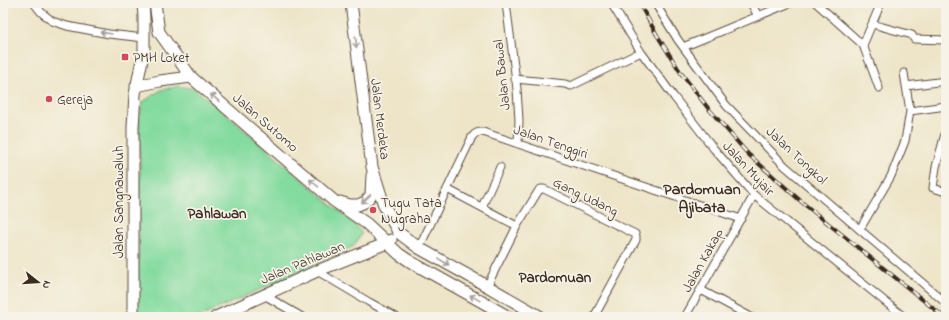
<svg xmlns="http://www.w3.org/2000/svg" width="949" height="320" font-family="'Indie Flower',sans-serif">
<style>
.green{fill:#83db9f;stroke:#5f825e}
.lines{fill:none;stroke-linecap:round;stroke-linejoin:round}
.minor-casing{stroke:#564638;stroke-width:9}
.primary-casing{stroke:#564638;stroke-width:13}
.minor{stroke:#fff;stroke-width:7}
.primary{stroke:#fff;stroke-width:11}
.rail-casing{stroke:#3b2a1e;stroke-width:4}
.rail{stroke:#f7f3e8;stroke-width:2.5;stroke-dasharray:8;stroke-linecap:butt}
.oneway{stroke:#a79f9a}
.poi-dot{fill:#d1495b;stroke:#f7f3e8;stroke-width:1.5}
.labels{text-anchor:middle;stroke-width:3.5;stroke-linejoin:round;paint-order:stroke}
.poi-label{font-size:14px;fill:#3b2a1e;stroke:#f7f3e8;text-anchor:start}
.street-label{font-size:14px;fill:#3b2a1e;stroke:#f7f3e8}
.neighbourhood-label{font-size:15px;font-weight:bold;fill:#3b2a1e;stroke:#f7f3e8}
.quarter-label{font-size:16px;font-weight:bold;fill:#3b2a1e;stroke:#f7f3e8}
</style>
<rect width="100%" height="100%" fill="#f7f3e8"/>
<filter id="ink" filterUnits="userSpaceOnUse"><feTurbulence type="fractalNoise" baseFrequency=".025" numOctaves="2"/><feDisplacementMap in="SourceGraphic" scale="8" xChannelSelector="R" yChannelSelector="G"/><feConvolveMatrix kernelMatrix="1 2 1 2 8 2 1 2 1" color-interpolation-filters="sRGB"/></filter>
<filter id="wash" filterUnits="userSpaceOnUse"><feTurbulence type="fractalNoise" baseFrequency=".012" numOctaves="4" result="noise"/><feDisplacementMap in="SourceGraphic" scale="16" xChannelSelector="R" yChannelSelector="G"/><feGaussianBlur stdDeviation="0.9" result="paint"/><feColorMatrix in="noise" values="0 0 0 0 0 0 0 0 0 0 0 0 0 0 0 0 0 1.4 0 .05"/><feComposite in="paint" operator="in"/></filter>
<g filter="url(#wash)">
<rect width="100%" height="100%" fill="#eee5c8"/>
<path class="green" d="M179,86L194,89L209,100L353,223L362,233L354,246L200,317H138L140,167L139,118L143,102L161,90Z"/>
</g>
<g filter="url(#ink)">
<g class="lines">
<defs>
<path id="minor" d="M34,3L41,12L52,21L67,26L109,34L144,38
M506,3L517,89L519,120L518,144
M611,3L641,52L674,97L714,149L754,195L904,317
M655,3L678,40L726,105L785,166L946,303
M751,3L758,16
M816,3L863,45L879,88
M872,24L912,35L914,39L946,40
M863,45L881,3
M683,47L790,3
M515,79L547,82L565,84L571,86L641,52
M906,86L946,81
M910,111L946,106
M946,127L945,134L936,167L933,188L946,192
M447,189L517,226
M482,207L500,167
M860,229L891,176L905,141L910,111L904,73
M419,248L472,137C475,133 477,132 483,132L741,219
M317,271L369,302L396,317
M487,286L517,226L539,190L541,189H544L635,234L636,236V240L594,317
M701,290L751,317
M264,295L302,317
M685,317L754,195"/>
<path id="primary" d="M155,3L159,32L191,77L261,138L334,201L367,224L399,254L411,262L509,317
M351,3L372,167L384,205L391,219L399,233L419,248L487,286L541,317
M136,86L160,81L191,77
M340,202L350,205H358L365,202L371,195L372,175
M133,317V127L135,94L144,50V17L143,3
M216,317L317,271L387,243L391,240"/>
</defs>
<use href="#minor" class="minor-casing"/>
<use href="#primary" class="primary-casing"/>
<use href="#minor" class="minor"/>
<use href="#primary" class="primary"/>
<defs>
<path id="rail" d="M639,3L657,35L681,73L708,108L748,154L804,204L944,317"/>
</defs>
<use href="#rail" class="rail-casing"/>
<use href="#rail" class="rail"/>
</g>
<defs><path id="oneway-shaft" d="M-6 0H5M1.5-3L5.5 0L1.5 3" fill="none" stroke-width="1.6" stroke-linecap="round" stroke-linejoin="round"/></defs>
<g class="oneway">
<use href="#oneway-shaft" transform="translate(106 33) rotate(-170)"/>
<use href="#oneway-shaft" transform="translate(356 42) rotate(83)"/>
<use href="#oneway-shaft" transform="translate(215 98) rotate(-139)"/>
<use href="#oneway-shaft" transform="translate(314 183) rotate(-140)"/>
<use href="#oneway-shaft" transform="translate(366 199) rotate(137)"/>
<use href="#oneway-shaft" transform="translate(444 262) rotate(30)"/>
<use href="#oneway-shaft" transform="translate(475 298) rotate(-151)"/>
</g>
</g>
<g class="poi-dot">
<rect x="121" y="53" width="8" height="8" rx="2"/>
<circle cx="49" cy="99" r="4"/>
<circle cx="373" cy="210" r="4"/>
</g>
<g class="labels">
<g class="poi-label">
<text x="133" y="62">PMH Loket</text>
<text x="57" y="104">Gereja</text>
<text x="381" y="207">Tugu Tata<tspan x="381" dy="16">Nugraha</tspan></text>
</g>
<g class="street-label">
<text transform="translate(501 75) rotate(-96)" y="5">Jalan Bawal</text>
<text transform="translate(381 119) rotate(83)" y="5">Jalan Merdeka</text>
<text transform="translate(266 122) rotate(41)" y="5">Jalan Sutomo</text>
<text transform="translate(551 141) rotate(19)" y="5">Jalan Tenggiri</text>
<text transform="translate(797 155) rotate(43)" y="5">Jalan Tongkol</text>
<text transform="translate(749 168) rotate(47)" y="5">Jalan Mujair</text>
<text transform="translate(586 196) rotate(26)" y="5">Gang Udang</text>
<text transform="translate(118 202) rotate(-90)" y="5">Jalan Sangnawaluh</text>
<text transform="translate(702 260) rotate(-61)" y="5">Jalan Kakap</text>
<text transform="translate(302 262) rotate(-23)" y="5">Jalan Pahlawan</text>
</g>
<g class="neighbourhood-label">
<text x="217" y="218">Pahlawan</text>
<text x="555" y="282">Pardomuan</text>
</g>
<g class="quarter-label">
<text x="702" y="194">Pardomuan<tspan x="702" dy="18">Ajibata</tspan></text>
</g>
</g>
<rect width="949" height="320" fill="none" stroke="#f7f3e8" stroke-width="16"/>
<g transform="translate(38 282) rotate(107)" stroke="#f7f3e8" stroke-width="3" paint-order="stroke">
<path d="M0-3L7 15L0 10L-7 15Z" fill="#3b2a1e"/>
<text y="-6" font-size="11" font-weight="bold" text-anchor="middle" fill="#3b2a1e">N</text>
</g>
</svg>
